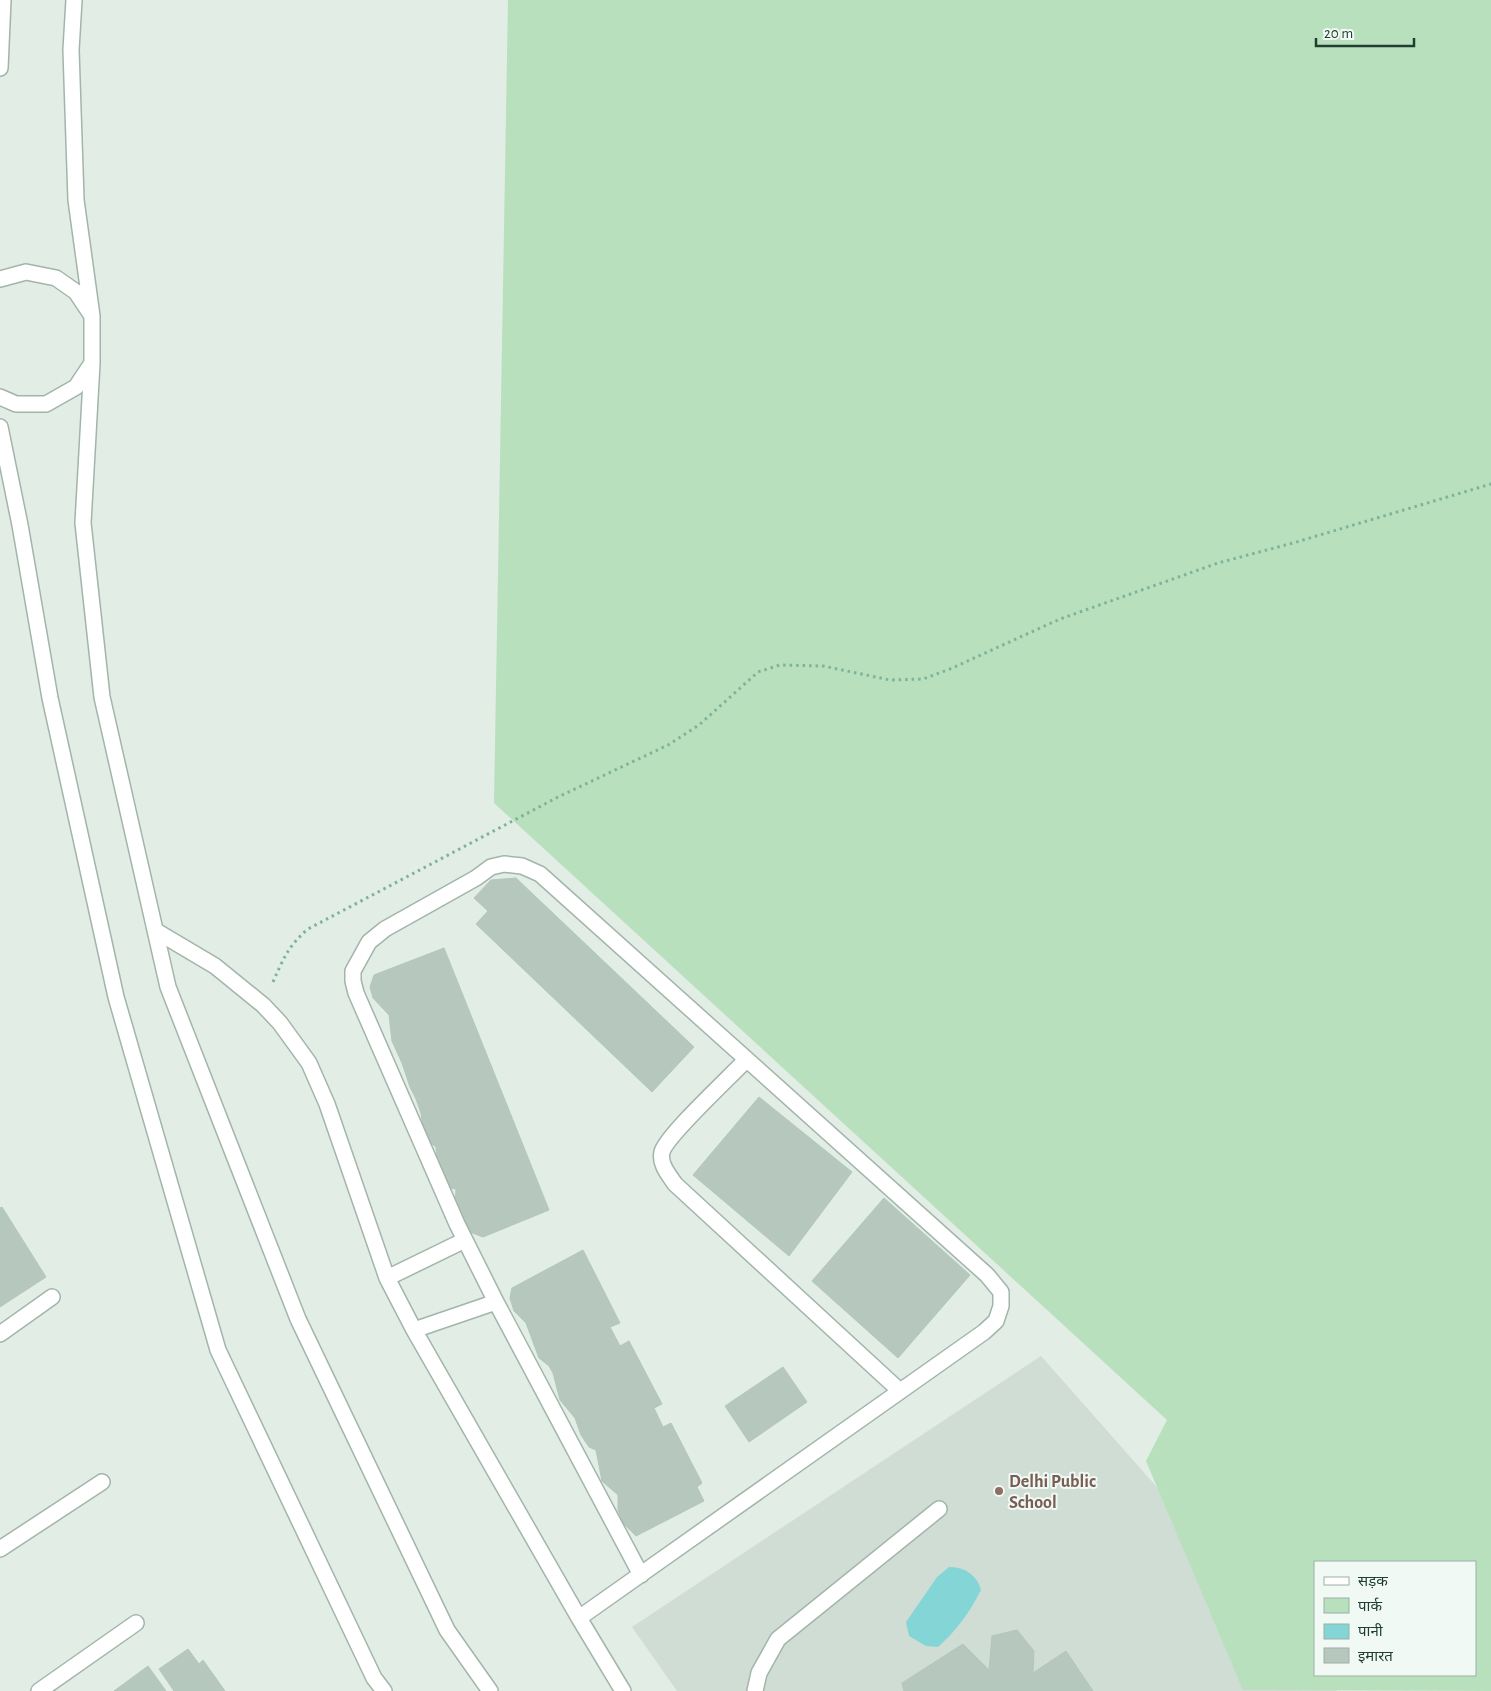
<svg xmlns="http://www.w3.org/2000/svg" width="1491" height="1691" font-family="'Alegreya Sans','Noto Sans Devanagari',sans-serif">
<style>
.built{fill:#cfddd4}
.green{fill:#b8e0bc;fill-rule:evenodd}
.water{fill:#84d6d6}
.building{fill:#b6c8be;stroke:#b2c7bb}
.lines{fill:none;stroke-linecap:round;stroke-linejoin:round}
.service-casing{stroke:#a3b5ab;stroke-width:18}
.minor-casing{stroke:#a3b5ab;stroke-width:18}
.tertiary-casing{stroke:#a3b5ab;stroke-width:18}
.path{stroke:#7eb39a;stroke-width:3;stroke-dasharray:2.5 4;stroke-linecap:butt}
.service{stroke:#fff;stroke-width:15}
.minor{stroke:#fff;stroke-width:15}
.tertiary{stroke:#fff;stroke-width:15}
.education-dot{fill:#8d6e63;stroke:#f1f9f4;stroke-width:2}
.labels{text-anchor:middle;stroke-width:4;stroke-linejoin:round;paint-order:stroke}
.education-label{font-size:18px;font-weight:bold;fill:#785e54;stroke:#f1f9f4;text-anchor:start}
</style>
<rect width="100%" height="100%" fill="#e1ede5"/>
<path class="built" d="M1041,1356L1315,1666V1675L1337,1691H677L632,1627Z"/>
<path class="green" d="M508,0H1491V1691L1243,1690L1146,1461L1167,1420L494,803ZM1315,1562H1475V1675H1315Z"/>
<path class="water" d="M949,1567C965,1567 977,1575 981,1590C970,1612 956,1631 938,1647L926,1646L909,1636L906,1622L937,1577Z"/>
<path class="building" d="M516,878L694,1047L652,1092L476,924L488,911L474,898L491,880Z
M444,948L549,1210L483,1237L470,1232L460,1222L455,1206L456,1189L450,1188L438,1173L436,1147L428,1141L423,1128L421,1113L416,1099L410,1087L402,1063L392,1041L389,1015L373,998L370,987L374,975Z
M759,1097L852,1172L789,1256L693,1175Z
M884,1198L970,1275L898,1358L812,1281Z
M2,1207L46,1277L0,1307V1208Z
M583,1250L620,1323L610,1327L620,1346L629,1341L662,1404L654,1408L663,1427L671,1423L702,1483L697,1487L704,1501L636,1536L623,1523L618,1510V1495L602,1481L596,1450L589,1447L581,1435L575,1418L560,1400L553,1373L549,1366L539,1358L526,1323L514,1311L510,1298L512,1288Z
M783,1367L807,1402L749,1442L725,1406Z
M1017,1630L1034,1651L1033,1673L1066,1651L1093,1691H904L902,1683L963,1644L989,1670L992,1636Z
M188,1649L199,1664L203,1660L225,1691H174L159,1669Z
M148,1666L166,1691H114Z"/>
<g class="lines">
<defs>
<path id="service" d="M755,1691L759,1673L778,1639L939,1509"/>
<path id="minor" d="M156,931L215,966L263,1005L280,1023L309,1063L327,1104L387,1278L414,1330L579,1618L623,1691
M746,1060C731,1076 666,1136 662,1152C659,1164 669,1175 675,1184L900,1391
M387,1278L465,1240
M414,1330L496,1302
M0,1334L52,1297
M0,1549L102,1482
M579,1618C714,1523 849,1428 984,1332L996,1321L1001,1306V1292L987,1275L540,874L522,866L504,864L491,867L476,878L385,929L369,942L353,971V981L356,993L457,1224L496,1302L641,1575
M39,1691L136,1623"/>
<path id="tertiary" d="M74,0L71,50L76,200L92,316
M0,68L3,0
M0,279L26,272L56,278L76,292L92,316V363L76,387L46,404H16L0,397
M92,363L83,523L102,697L168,987L298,1319L447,1630L490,1691
M0,427L20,525L50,698L116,997L218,1350L374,1678L384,1691"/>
</defs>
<use href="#service" class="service-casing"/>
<use href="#minor" class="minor-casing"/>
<use href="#tertiary" class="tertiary-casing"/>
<path class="path" d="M273,982C283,959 289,945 308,929L558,797L668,745L699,725L758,672L780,665L823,666L890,680L923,679L950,669L1060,619L1218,563L1293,543L1491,484"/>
<use href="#service" class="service"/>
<use href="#minor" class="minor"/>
<use href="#tertiary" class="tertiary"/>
</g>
<circle class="education-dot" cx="999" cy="1491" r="5"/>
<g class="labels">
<g class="education-label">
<text x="1009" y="1487">Delhi Public<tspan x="1009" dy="21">School</tspan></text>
</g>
</g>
<rect x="1314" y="1561" width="162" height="115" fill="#f1f9f4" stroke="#9dafa6"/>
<rect x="1324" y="1577" width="25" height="8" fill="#ffffff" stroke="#9dafa6"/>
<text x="1358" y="1586" font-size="15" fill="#203f31">सड़क</text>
<rect x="1324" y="1598" width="25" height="15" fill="#b8e0bc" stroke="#9dafa6"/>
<text x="1358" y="1611" font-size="15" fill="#203f31">पार्क</text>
<rect x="1324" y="1624" width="25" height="15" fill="#84d6d6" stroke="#9dafa6"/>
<text x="1358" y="1636" font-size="15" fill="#203f31">पानी</text>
<rect x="1324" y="1648" width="25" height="15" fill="#b6c8be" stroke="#9dafa6"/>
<text x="1358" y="1661" font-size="15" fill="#203f31">इमारत</text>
<path d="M1316 38v8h98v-8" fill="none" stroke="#203f31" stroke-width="2.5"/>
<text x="1324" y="38" font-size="15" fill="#203f31" stroke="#f1f9f4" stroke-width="4" paint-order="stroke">20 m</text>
</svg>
